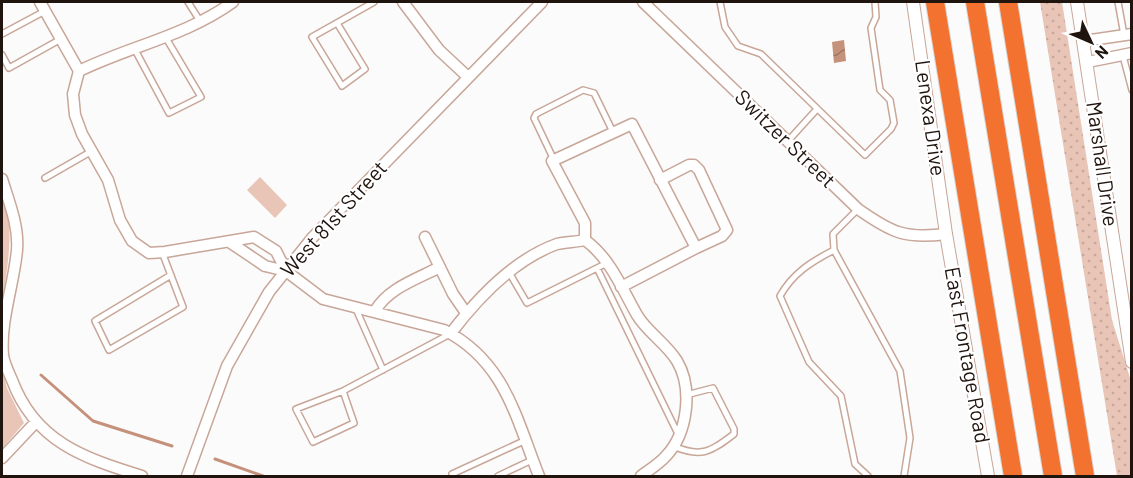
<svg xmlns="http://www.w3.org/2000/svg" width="1133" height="478" font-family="Barlow,sans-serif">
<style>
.grass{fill:url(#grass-dots)}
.park{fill:#e8c5b6}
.water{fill:url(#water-waves)}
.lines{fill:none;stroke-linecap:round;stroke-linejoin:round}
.stream{stroke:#c5917a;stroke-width:3}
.service-casing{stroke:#c8a698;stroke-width:8}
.minor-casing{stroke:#c8a698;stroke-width:13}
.tertiary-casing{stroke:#c8a698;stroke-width:14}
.motorway-casing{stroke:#d7d5d4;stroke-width:20}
.service{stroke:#fff;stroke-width:5}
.minor{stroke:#fff;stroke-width:10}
.tertiary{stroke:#fff;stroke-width:12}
.motorway{stroke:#f3722f;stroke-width:18}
.labels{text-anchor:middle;stroke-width:4.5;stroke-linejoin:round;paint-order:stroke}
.street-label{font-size:21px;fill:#20140e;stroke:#fff}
</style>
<defs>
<pattern id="grass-dots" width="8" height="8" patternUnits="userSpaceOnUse" patternTransform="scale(1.5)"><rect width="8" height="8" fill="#e8c5b6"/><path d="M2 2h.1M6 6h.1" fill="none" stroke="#c7a89b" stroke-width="1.8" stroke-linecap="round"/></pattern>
<pattern id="water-waves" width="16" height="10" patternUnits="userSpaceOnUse" patternTransform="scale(1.5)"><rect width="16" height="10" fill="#c5917a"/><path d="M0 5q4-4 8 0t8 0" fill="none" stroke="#a07562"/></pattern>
</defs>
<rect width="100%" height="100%" fill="#fbfbfb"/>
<path class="grass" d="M1040,2H1062L1112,320L1131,381V476H1117Z"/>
<path class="park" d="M260,177L287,205L275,218L247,190Z
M2,194C16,228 7,268 2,303Z
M2,369L7,388L24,423L2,449Z"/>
<path class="water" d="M844,40L846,61L834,63L832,42Z"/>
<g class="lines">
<path class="stream" d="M41,375L93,421L172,446
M215,459L263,476"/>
<defs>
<path id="service" d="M188,2L200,21
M720,2L725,27L738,46L761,54L865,155L891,129L894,123L890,100L880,90L871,28L876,17L875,2
M1118,2L1124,35
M337,23L365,69L342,86L312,37L374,2
M2,34L45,11
M134,48L169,113L201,97L166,38
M2,55L9,68L61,39
M1123,56L1132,90
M788,141L817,109
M554,160L534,118L536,114L583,90L594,93L613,132
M45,178L92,151
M858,209L833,234L834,250L900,371L910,438L904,476
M834,250C811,262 793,273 780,296L809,362L841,396L855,464L868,476
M162,252L183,307L109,350L95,321L171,275
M597,268L678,434
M510,274L527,303L607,263
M356,309L383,370
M343,391L296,409L313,442L354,423L343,391L450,334
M673,446C701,458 711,452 734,434V429L713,388L686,395
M453,476L452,474L526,440
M498,476L532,460"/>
<path id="minor" d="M40,2L79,71L73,94L75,115L82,134L108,180L120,220L132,241L149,253L165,252L254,237L276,251L286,271
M403,2L439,50L468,77
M643,2L858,209C892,233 905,239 946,234
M1084,41L1132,34
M1088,62L1132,53
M79,71C130,46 186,36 233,2
M2,179C9,202 19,226 17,250C14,284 0,321 3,355C4,363 9,373 12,380C35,442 84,458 142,476
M660,180L689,165H694L699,170L727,230L722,236L696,248
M425,237L453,294L466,313
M585,240V223L552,161L632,124L696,248L621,287
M231,243L265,266L286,271L323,299L444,330C505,361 516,418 539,476
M375,311C388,288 417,279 440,267
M451,333C477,299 515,259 557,244C566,242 576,242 585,240C611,259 622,289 637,315C647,332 666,343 677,361C693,388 688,433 666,456C659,464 649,470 641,476
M2,458L35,423
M187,476L227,366L269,292L312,238L542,2"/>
<path id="tertiary" d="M913,2L946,234L988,476
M1077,2L1132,362"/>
<path id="motorway" d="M935,2L1013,476
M975,2L1053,476
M1008,2L1085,476"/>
</defs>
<use href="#service" class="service-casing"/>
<use href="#minor" class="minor-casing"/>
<use href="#tertiary" class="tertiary-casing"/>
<use href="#motorway" class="motorway-casing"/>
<use href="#service" class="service"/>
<use href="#minor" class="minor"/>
<use href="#tertiary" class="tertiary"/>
<use href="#motorway" class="motorway"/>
</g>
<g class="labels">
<g class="street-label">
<text transform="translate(930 118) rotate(82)" y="7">Lenexa Drive</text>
<text transform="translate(785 139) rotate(44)" y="7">Switzer Street</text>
<text transform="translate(1102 164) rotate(82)" y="7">Marshall Drive</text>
<text transform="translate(334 219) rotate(-48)" y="7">West 81st Street</text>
<text transform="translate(967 355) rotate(80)" y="7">East Frontage Road</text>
</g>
</g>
<rect width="1133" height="478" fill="none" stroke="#20140e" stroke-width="6"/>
<g transform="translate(1091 42) rotate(134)" stroke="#ffffff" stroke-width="4.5" paint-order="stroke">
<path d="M0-4.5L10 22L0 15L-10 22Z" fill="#20140e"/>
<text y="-9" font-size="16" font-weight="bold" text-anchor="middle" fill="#20140e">N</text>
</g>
</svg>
